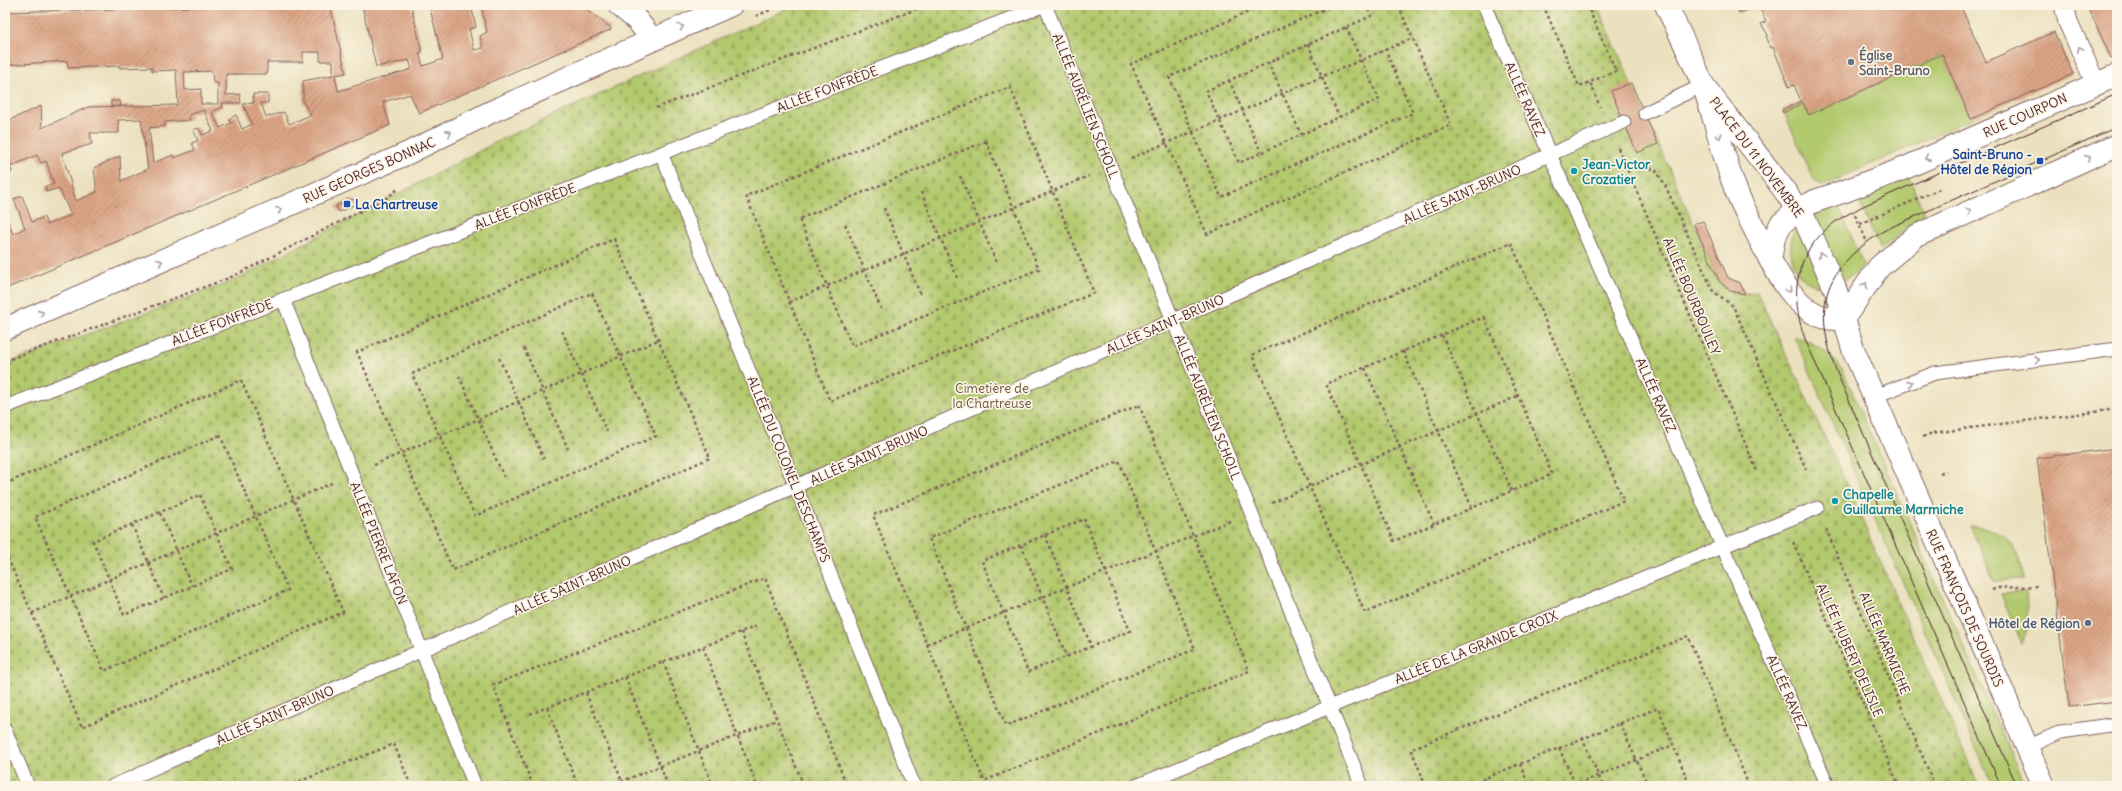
<svg xmlns="http://www.w3.org/2000/svg" width="2122" height="791" font-family="Delius,sans-serif">
<style>
.grass{fill:#b3c96e;stroke:#7e744c}
.cemetery{fill:url(#cemetery-stones);stroke:#7e744c}
.building{fill:url(#building-hatch);fill-rule:evenodd}
.lines{fill:none;stroke-linecap:round;stroke-linejoin:round}
.service-casing{stroke:#82635f;stroke-width:15}
.pedestrian-casing{stroke:#82635f;stroke-width:21}
.minor-casing{stroke:#82635f;stroke-width:24}
.tertiary-casing{stroke:#82635f;stroke-width:24}
.secondary-casing{stroke:#82635f;stroke-width:24}
.path{stroke:#82635f;stroke-width:2.5;stroke-dasharray:3 3;stroke-linecap:butt}
.service{stroke:#fff;stroke-width:13}
.pedestrian{stroke:#fff;stroke-width:19}
.minor{stroke:#fff;stroke-width:22}
.tertiary{stroke:#fff;stroke-width:22}
.secondary{stroke:#fff;stroke-width:22}
.tram{stroke:#4a1f2b;stroke-width:1}
.oneway{stroke:#ae9aa0}
.worship-dot{fill:#6b7280;stroke:#fcf5e5;stroke-width:1.5}
.transit-dot{fill:#1a4fb4;stroke:#fcf5e5;stroke-width:1.5}
.culture-dot{fill:#0f9aa8;stroke:#fcf5e5;stroke-width:1.5}
.service-dot{fill:#5c6f8a;stroke:#fcf5e5;stroke-width:1.5}
.labels{text-anchor:middle;stroke-width:3.5;stroke-linejoin:round;paint-order:stroke}
.worship-label{font-size:13px;font-weight:bold;fill:#5b616d;stroke:#fcf5e5;text-anchor:start}
.street-label{font-size:13px;fill:#4a1f2b;stroke:#fcf5e5}
.transit-label{font-size:13px;font-weight:bold;fill:#164399;stroke:#fcf5e5;text-anchor:end}
.culture-label{font-size:13px;font-weight:bold;fill:#0d838f;stroke:#fcf5e5;text-anchor:start}
.park-label{font-size:13px;fill:#6a523f;stroke:#fcf5e5}
.service-label{font-size:13px;font-weight:bold;fill:#4e5e75;stroke:#fcf5e5;text-anchor:end}
</style>
<defs>
<pattern id="cemetery-stones" width="16" height="16" patternUnits="userSpaceOnUse"><rect width="16" height="16" fill="#b3c96e"/><path d="M2 7V4a2 2 0 0 1 4 0v3zM10 15v-3a2 2 0 0 1 4 0v3z" fill="#9bac5f"/></pattern>
<pattern id="building-hatch" width="6" height="6" patternUnits="userSpaceOnUse"><rect width="6" height="6" fill="#dba485"/><path d="M-1 1l2-2M0 6l6-6M5 7l2-2" fill="none" stroke="#b4856d"/></pattern>
</defs>
<rect width="100%" height="100%" fill="#fcf5e5"/>
<filter id="ink" filterUnits="userSpaceOnUse"><feTurbulence type="fractalNoise" baseFrequency=".025" numOctaves="2"/><feDisplacementMap in="SourceGraphic" scale="8" xChannelSelector="R" yChannelSelector="G"/><feConvolveMatrix kernelMatrix="1 2 1 2 8 2 1 2 1" color-interpolation-filters="sRGB"/></filter>
<filter id="wash" filterUnits="userSpaceOnUse"><feTurbulence type="fractalNoise" baseFrequency=".012" numOctaves="4" result="noise"/><feDisplacementMap in="SourceGraphic" scale="16" xChannelSelector="R" yChannelSelector="G"/><feGaussianBlur stdDeviation="0.9" result="paint"/><feColorMatrix in="noise" values="0 0 0 0 0 0 0 0 0 0 0 0 0 0 0 0 0 1.4 0 .05"/><feComposite in="paint" operator="in"/></filter>
<g filter="url(#wash)">
<rect width="100%" height="100%" fill="#ebe1bf"/>
<path class="grass" d="M1942,54L1971,119L1825,185L1819,184L1814,180L1784,112L1803,103L1809,115Z
M1908,175L1927,220L1904,232L1880,249L1857,197Z
M1838,205L1864,266L1855,274L1841,282L1812,216Z
M1798,226L1823,285L1821,286C1794,286 1782,245 1798,226Z
M1794,336C1815,342 1831,353 1843,371L2025,786H1993Z
M1970,525C2004,528 2019,547 2024,579L1994,581Z
M2026,592L2028,628L2022,644L2001,594Z"/>
<path class="cemetery" d="M795,5H1597L1719,281C1733,293 1739,295 1757,292L1840,470L1979,786H5V364L231,282L504,138Z"/>
<g id="blocks">
<path class="building" d="M266,5H330L346,73L335,75L338,91L412,69L409,60L376,67L362,5H411L422,52L419,53L423,66L443,59L429,5H471L476,27L469,29L474,50L483,48L480,36L487,32L481,5H581L611,28L610,30L419,113L410,94L383,102L390,125L5,289V214L13,234L25,228L14,199L22,196L32,222L44,217L47,225L71,215L59,188L46,192L45,187L54,184L46,161L41,163L37,155L10,167L12,172L5,175V122L41,106L42,128L88,107L178,105L176,70L152,71V67L120,68V66L68,68L67,61L5,65V12ZM303,52H320V61H333V75L303,81V102L311,115L289,124L284,112L266,117L261,103H268V94H253L254,103L243,104L252,124L242,129L236,115L229,119L231,123L220,128L212,112L223,107L222,103H241L240,94L226,95V74H267V62H303ZM212,71L213,83H218V104H201V89L185,90L184,72ZM204,110L213,131L202,135L199,128L193,130L198,140L192,143L195,150L174,158L173,155L153,163L149,128L165,126V122L190,120L189,115ZM141,119L148,169L121,181L120,156L94,168L97,192L76,201L62,153L92,144L90,133H119L118,120Z
M1751,5H1758L1739,13L1738,11Z
M1758,5H1960L1986,62L2054,32L2073,74L1971,119L1942,54L1809,115L1803,103L1783,113L1782,110L1801,101L1794,85L1789,87L1773,47L1771,48L1766,36L1768,35L1761,24L1766,21Z
M2087,5H2117V55L2111,58Z
M1631,83L1658,144L1637,153L1611,91Z
M111,101H120L121,106L111,107Z
M353,199L356,204L339,212L336,206Z
M1703,221L1728,278L1740,283L1745,294L1730,291L1719,281L1694,224Z
M2117,448V701L2069,707L2037,458Z"/>
</g>
</g>
<g filter="url(#ink)">
<use href="#blocks" fill-opacity="0" stroke="#82635f" stroke-width="1"/>
<g class="lines">
<defs>
<path id="service" d="M1045,5L1362,786
M1484,5L1828,786
M1645,113L1703,85
M661,153L796,487L914,786
M283,299L475,786
M1873,397L1935,373L2117,349
M5,407L1045,5
M5,730L28,786
M2027,747L2061,732L2117,724
M113,786L1624,122
M1136,786L1817,508"/>
<path id="pedestrian" d="M2064,5L2068,22L2096,84"/>
<path id="minor" d="M619,5L637,20L652,39"/>
<path id="tertiary" d="M1666,5C1679,32 1692,58 1703,85C1716,120 1723,158 1737,193C1743,207 1750,220 1757,234C1773,266 1800,327 1844,318
M1703,85L1782,187L1805,220L1836,291L1853,349L2044,786
M1770,260L1774,238L1781,224L1799,209L1815,201L1845,191L1905,168L2117,75
M1844,318L1879,267L1916,236L2117,145"/>
<path id="secondary" d="M5,329L406,154L493,111L731,5"/>
</defs>
<use href="#service" class="service-casing"/>
<use href="#pedestrian" class="pedestrian-casing"/>
<use href="#minor" class="minor-casing"/>
<use href="#tertiary" class="tertiary-casing"/>
<use href="#secondary" class="secondary-casing"/>
<path class="path" d="M1264,5L1131,64L1207,234L1451,125L1398,5
M1334,5L1169,77L1221,197L1413,113L1385,49
M1543,5L1579,86L1590,82
M1587,5L1616,71L1590,82L1600,107
M756,16L782,5
M1346,27L1379,99L1239,163L1206,91L1371,16L1366,5
M1308,44L1339,117
M1268,62L1301,134
M1229,80L1261,152
M1010,87L1094,293L830,401L746,196Z
M656,108L927,5
M986,141L1039,269L852,346L799,219Z
M1618,148L1757,471
M1131,158L1413,38
M1626,167L1655,169L1664,183L1713,291L1733,306L1806,469
M960,176L997,264
M921,192L958,280
M884,208L921,296
M1855,215L1867,242
M845,224L882,311
M1860,224L1942,188
M614,239L710,458L453,570L357,352Z
M1511,243L1624,501L1365,613L1252,355Z
M592,293L656,436L475,516L412,374Z
M789,302L1089,176
M1484,317L1552,474L1394,541L1326,384Z
M562,331L607,432
M1442,335L1512,491
M524,348L568,449
M1403,351L1472,508
M499,358L544,459
M5,361L234,276L388,197L398,189
M1365,368L1434,524
M459,376L504,477
M1139,405L1249,671L984,781L873,515Z
M220,435L288,590L104,671L35,517Z
M1923,437L1932,433L2117,409
M1119,461L1195,649L1006,726L929,538Z
M374,465L658,340
M1940,473L1946,471
M5,484L241,380L343,612L82,727L5,552
M200,495L232,569L124,615L93,541Z
M1272,503L1518,396
M160,513L192,586
M1084,519L1130,631L1028,672L982,561Z
M132,525L164,598
M1826,529L1935,786
M1045,535L1091,646
M1793,542L1899,786
M1021,545L1067,657
M1992,590L1998,588L2038,586
M32,613L332,483
M741,632L804,786
M927,644L1230,521
M703,647L757,786
M663,662L713,786
M625,677L668,786
M586,693L624,786
M547,708L578,786
M530,714L756,626
M1620,723L1648,786
M1582,738L1603,786
M1559,748L1576,786
M1520,764L1529,786
M288,786L394,744L411,786
M533,786L493,685L765,578L847,786
M610,786L777,720
M1426,786L1411,749L1688,636L1749,786
M1486,786L1483,779L1658,708L1690,786
M1573,786L1673,745"/>
<use href="#service" class="service"/>
<use href="#pedestrian" class="pedestrian"/>
<use href="#minor" class="minor"/>
<use href="#tertiary" class="tertiary"/>
<use href="#secondary" class="secondary"/>
<path class="tram" d="M2001,786L1805,339C1789,294 1794,253 1835,222C1843,216 1853,212 1861,207L2117,94
M2017,786L1837,373C1811,304 1824,267 1887,229L2117,127"/>
</g>
<defs><path id="oneway-chevron" d="M-2-3.5L2.5 0L-2 3.5" fill="none" stroke-width="1.6" stroke-linecap="round" stroke-linejoin="round"/></defs>
<g class="oneway">
<use href="#oneway-chevron" transform="translate(681 27) rotate(-23)"/>
<use href="#oneway-chevron" transform="translate(2080 49) rotate(-114)"/>
<use href="#oneway-chevron" transform="translate(449 133) rotate(-26)"/>
<use href="#oneway-chevron" transform="translate(1719 136) rotate(73)"/>
<use href="#oneway-chevron" transform="translate(1927 158) rotate(156)"/>
<use href="#oneway-chevron" transform="translate(2088 158) rotate(-24)"/>
<use href="#oneway-chevron" transform="translate(279 210) rotate(-23)"/>
<use href="#oneway-chevron" transform="translate(1969 211) rotate(-24)"/>
<use href="#oneway-chevron" transform="translate(1821 255) rotate(-114)"/>
<use href="#oneway-chevron" transform="translate(160 262) rotate(-23)"/>
<use href="#oneway-chevron" transform="translate(1865 285) rotate(-57)"/>
<use href="#oneway-chevron" transform="translate(1789 290) rotate(52)"/>
<use href="#oneway-chevron" transform="translate(41 313) rotate(-24)"/>
<use href="#oneway-chevron" transform="translate(2037 360) rotate(-7)"/>
<use href="#oneway-chevron" transform="translate(1910 383) rotate(-22)"/>
</g>
</g>
<circle class="worship-dot" cx="1851" cy="62" r="4"/>
<g class="transit-dot">
<rect x="2036" y="157" width="8" height="8" rx="2"/>
<rect x="343" y="200" width="8" height="8" rx="2"/>
</g>
<g class="culture-dot">
<circle cx="1574" cy="171" r="4"/>
<circle cx="1835" cy="501" r="4"/>
</g>
<circle class="service-dot" cx="2088" cy="623" r="4"/>
<g class="labels">
<g class="worship-label">
<text x="1859" y="60">Église<tspan x="1859" dy="15">Saint-Bruno</tspan></text>
</g>
<g class="street-label">
<text transform="translate(827 89) rotate(-21)" y="5">ALLÉE FONFRÈDE</text>
<text transform="translate(1525 99) rotate(66)" y="5">ALLÉE RAVEZ</text>
<text transform="translate(1086 106) rotate(68)" y="5">ALLÉE AURÉLIEN SCHOLL</text>
<text transform="translate(2025 115) rotate(-24)" y="5">RUE COURPON</text>
<text transform="translate(1757 157) rotate(53)" y="5">PLACE DU 11 NOVEMBRE</text>
<text transform="translate(369 170) rotate(-24)" y="5">RUE GEORGES BONNAC</text>
<text transform="translate(1462 194) rotate(-24)" y="5">ALLÉE SAINT-BRUNO</text>
<text transform="translate(525 206) rotate(-21)" y="5">ALLÉE FONFRÈDE</text>
<text transform="translate(1692 296) rotate(67)" y="5">ALLÉE BOURBOULEY</text>
<text transform="translate(222 322) rotate(-21)" y="5">ALLÉE FONFRÈDE</text>
<text transform="translate(1165 324) rotate(-24)" y="5">ALLÉE SAINT-BRUNO</text>
<text transform="translate(1656 395) rotate(66)" y="5">ALLÉE RAVEZ</text>
<text transform="translate(1208 407) rotate(68)" y="5">ALLÉE AURÉLIEN SCHOLL</text>
<text transform="translate(869 455) rotate(-24)" y="5">ALLÉE SAINT-BRUNO</text>
<text transform="translate(789 469) rotate(68)" y="5">ALLÉE DU COLONEL DESCHAMPS</text>
<text transform="translate(379 543) rotate(68)" y="5">ALLÉE PIERRE LAFON</text>
<text transform="translate(572 585) rotate(-24)" y="5">ALLÉE SAINT-BRUNO</text>
<text transform="translate(1965 608) rotate(66)" y="5">RUE FRANÇOIS DE SOURDIS</text>
<text transform="translate(1885 643) rotate(67)" y="5">ALLÉE MARMICHE</text>
<text transform="translate(1476 647) rotate(-22)" y="5">ALLÉE DE LA GRANDE CROIX</text>
<text transform="translate(1850 650) rotate(66)" y="5">ALLÉE HUBERT DELISLE</text>
<text transform="translate(1787 692) rotate(66)" y="5">ALLÉE RAVEZ</text>
<text transform="translate(275 715) rotate(-24)" y="5">ALLÉE SAINT-BRUNO</text>
</g>
<g class="transit-label">
<text x="2032" y="159">Saint-Bruno -<tspan x="2032" dy="15">Hôtel de Région</tspan></text>
<text x="355" y="209" text-anchor="start">La Chartreuse</text>
</g>
<g class="culture-label">
<text x="1582" y="169">Jean-Victor<tspan x="1582" dy="15">Crozatier</tspan></text>
<text x="1843" y="499">Chapelle<tspan x="1843" dy="15">Guillaume Marmiche</tspan></text>
</g>
<g class="park-label">
<text x="992" y="393">Cimetière de<tspan x="992" dy="15">la Chartreuse</tspan></text>
</g>
<g class="service-label">
<text x="2080" y="628">Hôtel de Région</text>
</g>
</g>
<rect width="2122" height="791" fill="none" stroke="#fcf5e5" stroke-width="20"/>
</svg>
